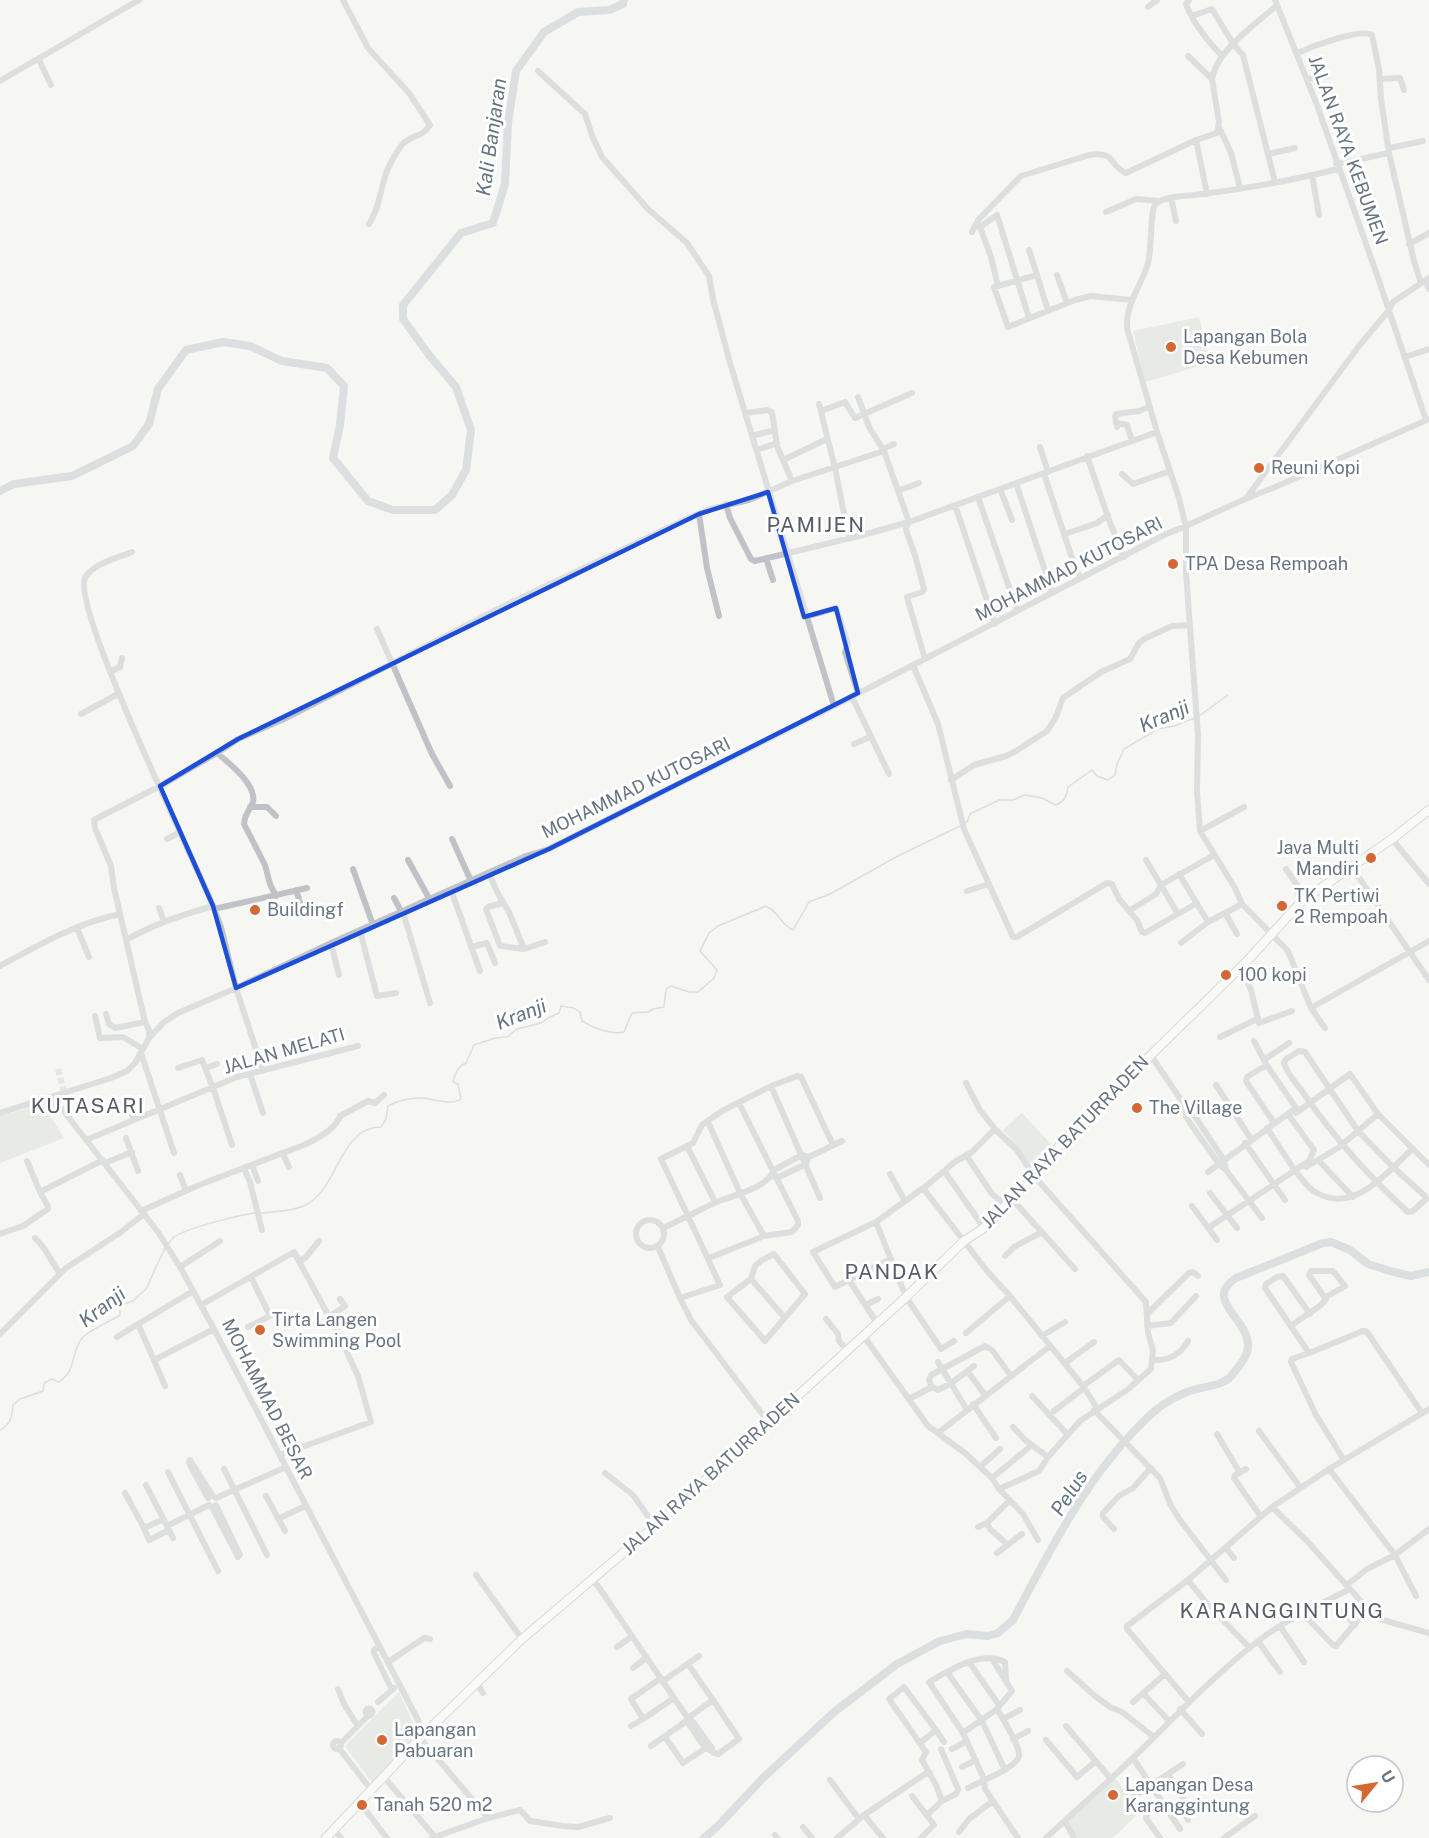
<svg xmlns="http://www.w3.org/2000/svg" width="1429" height="1838" font-family="'Public Sans',sans-serif">
<style>
.green{fill:#d7dcd4}
.lines{fill:none;stroke-linecap:round;stroke-linejoin:round}
.stream{stroke:#bac3c8;stroke-width:1.5}
.river{stroke:#bac3c8;stroke-width:8}
.minor-tunnel{stroke:#d2d6d6;stroke-width:6;stroke-dasharray:6 3;stroke-linecap:butt}
.major-casing{stroke:#b3b6ba;stroke-width:10}
.minor{stroke:#bfc2c6;stroke-width:6}
.major{stroke:#fff;stroke-width:8}
.marked{fill:none;stroke:#1d4ed8;stroke-width:4.5;stroke-linejoin:round}
.poi-dot{fill:#d46734;stroke:#fff;stroke-width:2}
.labels{text-anchor:middle;stroke-width:6;stroke-linejoin:round;paint-order:stroke}
.street-label{font-size:18px;fill:#677481;stroke:#fff}
.poi-label{font-size:18px;fill:#677481;stroke:#fff;text-anchor:start}
.water-label{font-size:20px;font-style:italic;fill:#63747e;stroke:#fff}
.quarter-label{font-size:21px;letter-spacing:1.5px;fill:#555d67;stroke:#fff}
</style>
<rect width="100%" height="100%" fill="#f6f6f3"/>
<path class="green" d="M1199,317L1210,363L1145,382L1133,331Z
M43,1104L64,1138L0,1163V1116Z
M1022,1113L1051,1144L1030,1164L1011,1142L1012,1140L1003,1130Z
M399,1692L418,1734L373,1784L345,1746Z
M1115,1778L1141,1811L1113,1838H1077L1069,1821Z"/>
<g class="lines">
<path class="stream" d="M1199,716L1228,695
M964,824L967,822L970,814L999,800H1013L1025,795L1042,798L1056,805C1064,801 1067,797 1068,787L1092,770L1097,776L1108,780L1115,775L1117,764L1124,749L1158,729L1174,726L1195,718
M260,1213C275,1212 292,1211 306,1205C339,1188 339,1127 381,1127L386,1119L388,1106C398,1100 410,1098 422,1098C434,1099 451,1106 461,1099L458,1084L453,1082C455,1074 457,1067 466,1063L474,1045L495,1038L507,1037L517,1029L541,1023L550,1017L559,1013L561,1006L574,1008L580,1012L582,1021C593,1028 611,1035 624,1032L632,1013L648,1012L653,1009L664,1007L666,989L671,986L689,992H698L714,978L717,970L700,951L709,933L718,926L766,906C779,912 781,925 793,930L809,902L830,894L896,857L960,826
M168,1244C170,1242 172,1239 174,1237C187,1228 239,1215 255,1213
M0,1430C11,1424 12,1417 13,1405L20,1399L43,1391L44,1383L52,1379L59,1382C78,1369 70,1351 83,1337C93,1328 109,1322 120,1315V1305L133,1301L146,1289L165,1248"/>
<path class="river" d="M0,491L14,484L72,476L133,446L149,424L158,389L186,350L223,342L250,346L282,361L327,368L344,386L340,425L333,458L368,501L393,510H435L452,495L466,470L471,430L456,387L429,355L403,319V305L461,233L493,223L505,184L508,123L516,71L544,32L578,12L609,10L623,4L624,0
M704,1838L718,1826L764,1777L833,1713L897,1664L940,1641L967,1634L988,1636L998,1633L1013,1620C1049,1552 1086,1478 1142,1423C1154,1410 1171,1398 1187,1392C1201,1386 1223,1387 1232,1375C1238,1367 1247,1358 1248,1347C1250,1319 1202,1300 1236,1278L1323,1243L1331,1242L1350,1250L1368,1264L1390,1271L1411,1276L1429,1272"/>
<path class="minor-tunnel" d="M58,1069L64,1092"/>
<defs>
<path id="major" d="M326,1838L420,1738L522,1639L655,1526L906,1297L964,1241L984,1228L1034,1176L1065,1139L1248,960L1302,901L1392,839L1429,810"/>
</defs>
<use href="#major" class="major-casing"/>
<path class="minor" d="M343,0L368,48L409,93L430,125C423,138 408,135 401,146C394,156 387,168 384,180C380,194 378,211 369,224
M1189,0L1186,4C1192,22 1208,41 1221,55
M1275,0L1317,105L1376,272L1426,420
M1148,7L1157,0
M1192,16L1212,9L1234,45L1243,55L1275,182
M1297,53C1311,47 1360,28 1372,35L1379,69L1381,99L1389,153L1414,261L1421,283
M1188,56L1212,79
M39,60L51,85
M538,71L585,114L593,138L602,157L648,209L687,243L709,276L713,299L730,363L834,706
M1307,79L1328,76
M1380,79L1400,78L1404,90
M0,81L139,0
M1219,127L1231,153L1240,188
M1390,148L1423,141
M1268,154L1295,148
M1336,164L1389,153
M1338,169C1290,181 1243,189 1195,195C1185,196 1161,196 1155,205C1150,211 1152,250 1148,263C1142,285 1125,304 1127,328L1157,432L1179,498L1186,527V573L1198,735L1197,791L1200,831L1235,888L1242,904L1288,951L1311,1008L1429,941
M1312,175L1319,215
M1207,194L1196,140L1217,133L1219,122L1212,79C1216,51 1256,24 1277,5
M1171,198L1176,221
M1106,212L1136,199L1159,201
M972,232L979,219L1021,176L1089,155C1117,151 1108,165 1126,173L1196,140
M1409,244L1429,233
M1029,250L1037,275
M1057,275L1067,303
M1425,281L1429,289
M998,286L991,257L980,227L997,215L1029,318
M1048,311L1037,275L994,287L1008,327L1075,300L1091,296L1132,300
M1405,357L1429,349
M858,397L869,427L884,451
M819,404L835,468L849,539
M821,411L845,402L855,418L912,393
M746,413L767,410L772,412L777,446L792,481
M1116,423L1127,425L1132,441
M1117,427L1115,416L1116,414L1139,411L1149,407
M752,436L775,430
M1040,447L1048,472
M883,449L894,444
M757,450L777,443
M1087,456L1109,520L1124,557
M783,460L827,439
M1044,474L1076,570L1081,578
M1122,474L1133,484L1170,471
M1016,483L1052,592
M1000,489L1012,520
M900,490L919,483
M978,497L1017,610
M1247,497L1359,346L1389,310L1393,302L1429,278
M726,504L730,518L751,559L755,561L863,535L909,522L1157,432
M955,505L995,624
M699,514L707,568L719,616
M1065,534L1097,523L1108,515
M132,552C118,558 93,563 85,578C71,607 195,862 213,906L221,927L236,988L263,1071
M766,558L773,580
M806,617L836,608L848,644L845,652L858,693
M377,629L432,754L450,786
M913,665L938,724L964,829L1013,937H1017L1107,883L1112,884L1119,899L1129,911L1156,894L1161,885L1214,855
M110,672L120,667L122,658
M850,698L854,701L889,774
M81,714L118,694
M854,744L870,737
M217,753C229,763 257,785 253,802C250,810 244,815 244,824L265,865L270,884L276,896
M951,780L974,765L1006,756L1016,751L1047,731L1055,719L1063,698L1101,672L1130,659L1139,643L1146,638L1172,626L1190,625
M250,807H267L276,816
M1200,831L1244,807
M167,839L180,832
M452,839L471,881
M1392,839L1429,884
M408,860L430,900
M1146,860L1178,914
M1351,866L1429,980
M353,869L373,925
M1286,869L1297,885V893L1302,901
M489,873L497,892L509,912L524,949
M1179,874L1208,922
M296,890L302,909
M451,890L480,971
M967,891L989,884
M394,898L402,913
M503,903L488,907L486,909L500,946L524,949L545,942
M159,908L164,921
M214,909L307,888
M1129,911L1137,920L1142,932L1145,933L1197,903
M403,912L430,1003
M1225,913L1237,934
M77,928L89,957
M360,931L377,996L396,993
M126,940C154,924 182,915 213,906
M331,943L339,975
M1181,943L1208,922L1242,904
M471,947L487,943L495,963
M0,966C38,945 77,923 120,914
M1241,968L1251,990L1259,1023L1292,1011
M1311,1008L1325,1028
M106,1014L109,1024L115,1028L145,1022
M95,1016L100,1038L123,1037L143,1049
M1220,1037L1257,1019
M149,1038V1030L145,1022L114,888L111,866L95,828L94,820L160,786L217,753L238,739L284,719L506,605L691,517L710,509L749,500L792,481L884,451L909,522L906,528L907,533L915,555L924,589L922,592L907,597L925,659
M1254,1041L1264,1060
M1299,1051L1305,1052L1358,1131L1393,1167L1425,1196L1426,1199L1413,1211L1408,1212C1367,1175 1336,1140 1304,1094C1297,1084 1287,1074 1284,1063L1286,1059Z
M141,1053L174,1153
M1150,1054L1185,1106L1194,1115L1224,1160L1226,1170
M1267,1066L1264,1060L1289,1043
M178,1068L202,1060L213,1088
M206,1068L217,1064
M250,1074L263,1113
M966,1083L980,1110L995,1129L1017,1150L1034,1176L1146,1302L1148,1333L1153,1350L1151,1369L1127,1390L1080,1421L1048,1457L1039,1471L999,1489
M1216,1085L1251,1139
M771,1086L820,1198
M213,1088L232,1145
M44,1100L62,1109L158,1232L180,1267L214,1329L418,1720L421,1731L420,1738L488,1818
M1185,1106L1186,1116L1190,1123L1219,1164L1226,1170L1262,1218
M127,1107L134,1119
M0,1113L111,1078L127,1071L135,1063L149,1038L164,1022L178,1013L236,988L331,943L526,856L549,849L834,706L1164,535C1201,521 1236,501 1273,488L1429,419
M1296,1113L1350,1074L1378,1114L1429,1165
M708,1122L741,1195L764,1236L792,1232L798,1225V1221L739,1103
M1267,1128L1295,1171
M126,1138L138,1171
M86,1140L237,1077L358,1046
M1245,1143L1285,1200
M833,1145L801,1077L797,1076L771,1086L722,1111L702,1125L693,1143L661,1159L688,1216C697,1212 705,1207 714,1203C731,1195 766,1190 774,1170L802,1155L809,1157L842,1141
M687,1146L715,1202
M283,1154L289,1167
M966,1155L992,1194L1006,1205
M1318,1160L1353,1197
M27,1161L40,1192
M105,1163L132,1152
M252,1165L258,1181
M1306,1167L1338,1148L1378,1114
M244,1168L250,1182L262,1230
M945,1172L984,1228
M1208,1172L1296,1108L1268,1067L1265,1066L1247,1077L1246,1081L1274,1123
M1297,1173C1303,1180 1308,1189 1317,1193C1354,1214 1388,1172 1412,1149
M890,1174L905,1201
M180,1175L186,1191
M775,1177L777,1178L806,1164L807,1161
M923,1188L987,1271L1010,1296L1083,1386L1097,1408
M1210,1193L1237,1228
M1012,1199L1075,1269
M1192,1206L1217,1240
M141,1211L199,1185L304,1145C317,1139 336,1129 340,1116L368,1101L375,1103L384,1095
M636 1234a14 14 0 1 1 28 0a14 14 0 1 1-28 0Z
M876,1222L926,1186L956,1161L971,1153L995,1129
M663,1228L688,1216L720,1285L680,1298L691,1320L769,1423
M1208,1228L1309,1161L1314,1150L1288,1114
M0,1234L23,1226L48,1209V1206L40,1192L103,1160
M35,1238C46,1248 51,1261 60,1274
M658,1247L680,1298
M774,1254L805,1294L765,1341L727,1297L751,1279L755,1266L762,1260Z
M1005,1256L1014,1247L1042,1232
M709,1258L764,1236
M891,1259L835,1287L813,1252L876,1222L906,1297L941,1349L954,1341
M300,1261L306,1257L319,1241
M180,1267L220,1241
M751,1279L784,1317
M849,1280L877,1323
M193,1291L138,1324L154,1360L214,1329
M201,1305L294,1252L339,1335L358,1376L371,1422L280,1455
M866,1305L878,1299
M1148,1313L1189,1273L1193,1272L1198,1276
M1310,1314L1283,1276L1277,1277L1266,1284L1265,1288L1309,1353L1292,1359L1291,1362L1316,1415L1344,1460
M329,1317L345,1306L340,1299
M826,1319L838,1334L839,1341L847,1350
M1292,1325L1321,1305L1326,1299L1309,1275L1311,1271H1333L1345,1286L1326,1297
M1147,1326L1171,1323L1196,1296
M248,1327L270,1316L251,1277
M966,1333L1010,1296
M0,1334L66,1268L121,1232L144,1214
M863,1335L928,1426L965,1453L992,1478L999,1489L1023,1514L1038,1540
M1042,1336L1065,1322
M117,1337L138,1324
M1309,1353L1363,1331L1367,1332L1422,1413
M154,1360L165,1386
M1152,1360C1169,1361 1180,1355 1188,1341
M938,1362L967,1410
M1065,1363L1094,1342
M974,1366L950,1384L938,1390L932,1387L929,1380L931,1375L985,1346L992,1350L1011,1376
M968,1372L985,1395
M1083,1386L1119,1360L1138,1380
M1032,1396L1068,1435
M909,1399L932,1387
M973,1404L996,1438
M1094,1410L1160,1478L1171,1506L1180,1520L1226,1580
M1054,1411L1084,1388
M1013,1427L1025,1440L1048,1457
M1259,1431L1300,1487
M938,1433L1050,1346
M1217,1434L1240,1473
M980,1467L1000,1449
M224,1469L267,1555
M1246,1469L1235,1475L1234,1478L1261,1517
M1329,1469L1395,1555L1416,1596
M168,1472L218,1571
M605,1473L633,1495L655,1526
M992,1478L1032,1445
M146,1485L173,1538
M125,1493L144,1528
M266,1496L285,1531
M208,1498L189,1463L190,1460L213,1496
M216,1498L286,1467
M212,1507L238,1557L240,1555L216,1505
M1272,1507L1307,1541L1350,1589
M164,1519L144,1528L149,1540L169,1530
M278,1519L305,1506
M987,1523L990,1529L1008,1545
M167,1526L209,1505
M978,1527L987,1523L1010,1500
M1114,1529L1103,1517V1513L1119,1496L1133,1488L1151,1468
M1226,1548L1234,1558
M997,1553L1022,1534
M476,1575L522,1639
M591,1579L598,1586L689,1720L693,1722L712,1748L713,1753
M1188,1580L1208,1605L1250,1648
M1347,1585L1367,1569L1395,1555L1429,1529
M1330,1600L1355,1625
M1303,1614L1333,1645L1336,1646L1367,1609
M1280,1626L1304,1662
M1258,1641L1280,1672
M379,1646L374,1650V1653L392,1690
M617,1647L631,1637
M388,1662L424,1638L430,1639
M969,1662L999,1705
M688,1664L713,1700
M633,1668L646,1658
M1067,1671L1095,1696L1110,1707L1122,1712L1154,1737
M947,1672L982,1721L1005,1770
M661,1678L631,1699L643,1719L674,1698
M663,1681L699,1656
M1006,1681L1005,1662C981,1650 950,1670 929,1682L963,1733L984,1779L985,1789L1018,1838
M476,1682L483,1693
M338,1689L344,1704L356,1723
M1143,1693L1169,1721
M378,1702L394,1688
M1133,1702L1165,1674
M1189,1702L1127,1629V1626L1188,1580L1272,1507L1329,1469L1429,1409
M365.5 1712a3.5 3.5 0 1 1 7 0a3.5 3.5 0 1 1-7 0Z
M1180,1709L1202,1734
M688,1718L713,1700L739,1739L718,1754C704,1751 697,1736 689,1724V1720
M1003,1719L1020,1710
M631,1726L643,1719
M1066,1726L1111,1779
M936,1730L944,1742
M963,1733L997,1709L1012,1691L992,1659
M665,1737L683,1763L706,1748
M1013,1739L1028,1731
M1046,1740L1077,1777L1096,1761
M333 1745a4 4 0 1 1 8 0a4 4 0 1 1-8 0Z
M341,1743L368,1716
M920,1743L936,1730L904,1687L889,1699L926,1752L922,1760L936,1785L942,1801L927,1815
M651,1746L689,1719
M339,1748L372,1791
M941,1749L958,1789L956,1794L942,1801
M952,1749L967,1741
M1133,1758L1180,1829
M962,1767L976,1760
M1168,1774L1185,1801L1180,1807L1188,1820
M384,1777L435,1837
M830,1780L859,1819
M968,1788C979,1782 1017,1768 1019,1756C1020,1745 1002,1718 997,1709
M912,1796L934,1825L921,1838
M1133,1797L1183,1764
M360,1803L387,1838
M864,1815L925,1774L930,1773
M1065,1821L1074,1838
M803,1827L812,1838
M334,1829L341,1838
M959,1832L969,1819L993,1801
M775,1835L777,1838
M432,1838L488,1818L520,1810L530,1821L563,1826L578,1827L610,1818
M837,1838L864,1815L883,1838
M1046,1838C1075,1811 1105,1785 1134,1757C1174,1718 1213,1676 1258,1641C1285,1620 1319,1605 1350,1589L1376,1618L1429,1633
M1160,1838L1146,1818L1147,1814L1162,1803
M1224,1838L1255,1816"/>
<use href="#major" class="major"/>
</g>
<path d="M0 0H1429V1838H0ZM768,492L804,617L836,608L858,693L549,849L236,988L213,906L160,786L238,739L699,514Z" fill="#f6f6f3" fill-opacity=".55" fill-rule="evenodd"/>
<path class="marked" d="M768,492L804,617L836,608L858,693L549,849L236,988L213,906L160,786L238,739L699,514Z"/>
<g class="poi-dot">
<circle cx="1171" cy="347" r="6"/>
<circle cx="1259" cy="468" r="6"/>
<circle cx="1173" cy="564" r="6"/>
<circle cx="1371" cy="858" r="6"/>
<circle cx="1282" cy="906" r="6"/>
<circle cx="255" cy="910" r="6"/>
<circle cx="1226" cy="975" r="6"/>
<circle cx="1137" cy="1108" r="6"/>
<circle cx="260" cy="1330" r="6"/>
<circle cx="382" cy="1740" r="6"/>
<circle cx="1113" cy="1795" r="6"/>
<circle cx="362" cy="1805" r="6"/>
</g>
<g class="labels">
<g class="street-label">
<text transform="translate(1348 150) rotate(70)" y="6">JALAN RAYA KEBUMEN</text>
<text transform="translate(1069 569) rotate(-27)" y="6">MOHAMMAD KUTOSARI</text>
<text transform="translate(636 788) rotate(-26)" y="6">MOHAMMAD KUTOSARI</text>
<text transform="translate(284 1051) rotate(-16)" y="6">JALAN MELATI</text>
<text transform="translate(1065 1142) rotate(-46)" y="6">JALAN RAYA BATURRADEN</text>
<text transform="translate(267 1399) rotate(63)" y="6">MOHAMMAD BESAR</text>
<text transform="translate(711 1474) rotate(-42)" y="6">JALAN RAYA BATURRADEN</text>
</g>
<g class="poi-label">
<text x="1183" y="343">Lapangan Bola<tspan x="1183" dy="21">Desa Kebumen</tspan></text>
<text x="1271" y="474">Reuni Kopi</text>
<text x="1185" y="570">TPA Desa Rempoah</text>
<text x="1359" y="854" text-anchor="end">Java Multi<tspan x="1359" dy="21">Mandiri</tspan></text>
<text x="1294" y="902">TK Pertiwi<tspan x="1294" dy="21">2 Rempoah</tspan></text>
<text x="267" y="916">Buildingf</text>
<text x="1238" y="981">100 kopi</text>
<text x="1149" y="1114">The Village</text>
<text x="272" y="1326">Tirta Langen<tspan x="272" dy="21">Swimming Pool</tspan></text>
<text x="394" y="1736">Lapangan<tspan x="394" dy="21">Pabuaran</tspan></text>
<text x="1125" y="1791">Lapangan Desa<tspan x="1125" dy="21">Karanggintung</tspan></text>
<text x="374" y="1811">Tanah 520 m2</text>
</g>
<g class="water-label">
<text transform="translate(491 137) rotate(-82)" y="7">Kali Banjaran</text>
<text transform="translate(1164 716) rotate(-23)" y="7">Kranji</text>
<text transform="translate(521 1014) rotate(-21)" y="7">Kranji</text>
<text transform="translate(102 1307) rotate(-37)" y="7">Kranji</text>
<text transform="translate(1069 1493) rotate(-57)" y="7">Pelus</text>
</g>
<g class="quarter-label">
<text x="816" y="532">PAMIJEN</text>
<text x="88" y="1113">KUTASARI</text>
<text x="892" y="1279">PANDAK</text>
<text x="1282" y="1618">KARANGGINTUNG</text>
</g>
</g>
<g transform="translate(1375 1784) rotate(60)"><circle r="28" fill="#ffffff" stroke="#c2c7cd" stroke-width="1.5"/>
<path d="M0-4.5L10 22L0 15L-10 22Z" fill="#d46734"/>
<text y="-9" font-size="16" font-weight="bold" text-anchor="middle" fill="#677481">U</text>
</g>
</svg>
